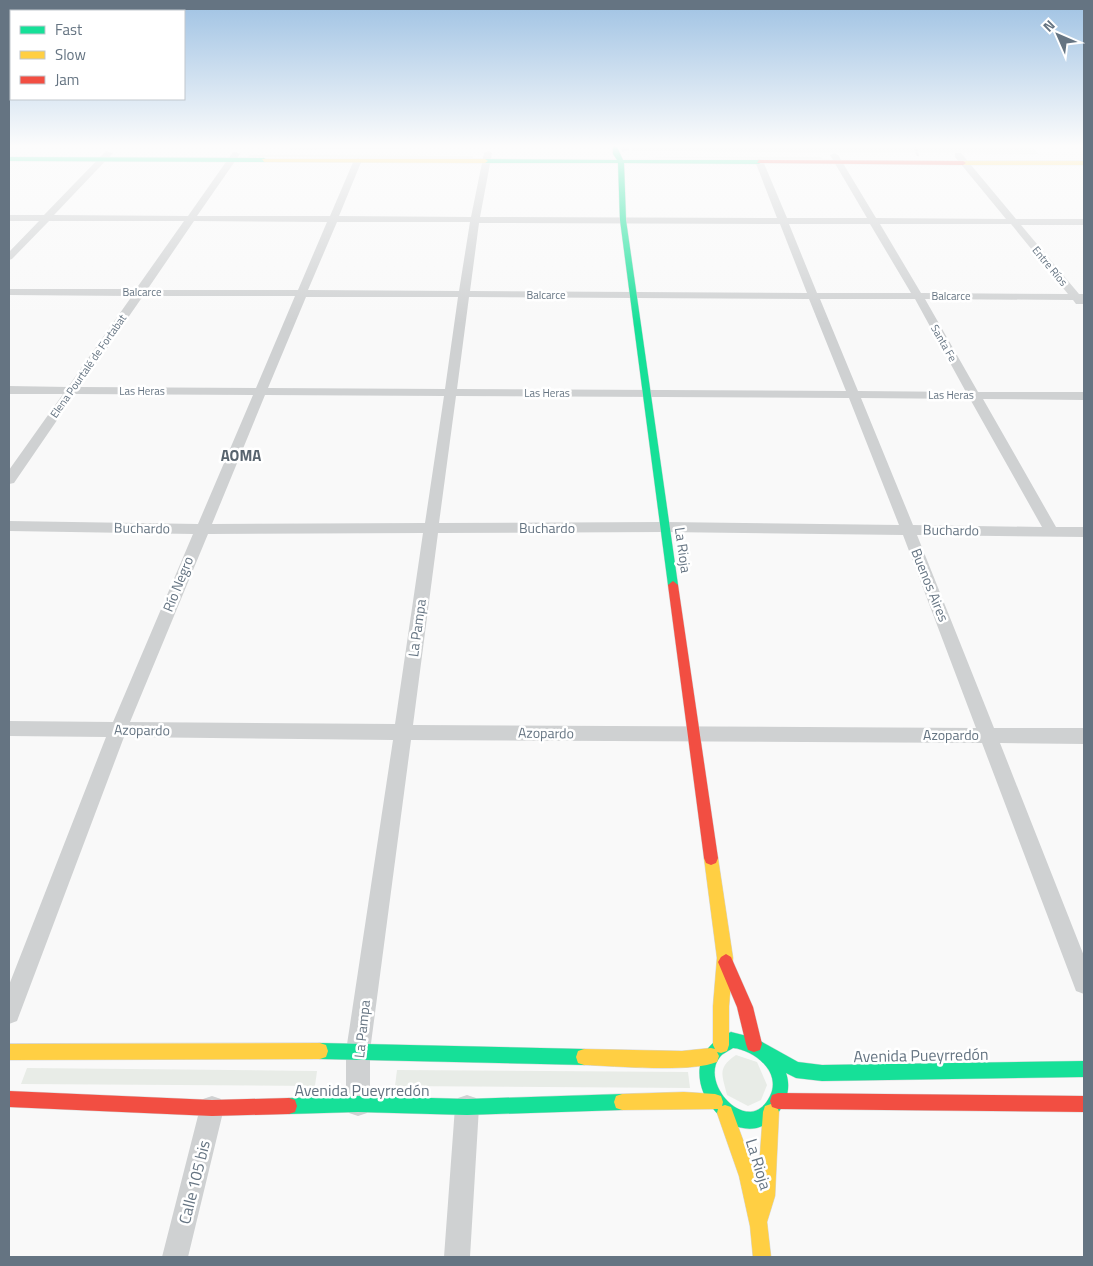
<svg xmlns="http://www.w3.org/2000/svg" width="1093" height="1266" font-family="'Titillium Web',sans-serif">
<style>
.built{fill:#e8e9e9}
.green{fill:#e8ece7}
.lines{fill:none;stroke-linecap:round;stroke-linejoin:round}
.canal{fill:#d2d8dc;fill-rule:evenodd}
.fast-casing{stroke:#d6d7d8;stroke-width:1}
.slow-casing{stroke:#d6d7d8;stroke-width:1}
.jam-casing{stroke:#d6d7d8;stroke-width:1}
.lane{fill:#cfd1d2;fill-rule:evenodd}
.street{fill:#cfd1d2;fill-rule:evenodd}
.fast{fill:#16e098;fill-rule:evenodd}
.slow{fill:#ffcf43;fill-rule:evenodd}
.jam{fill:#f24e42;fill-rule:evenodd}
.labels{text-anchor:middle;stroke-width:5;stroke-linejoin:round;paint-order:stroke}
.far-street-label{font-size:11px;fill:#657482;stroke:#fff}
.street-label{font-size:14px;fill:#657482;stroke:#fff}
.neighbourhood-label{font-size:15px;font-weight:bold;fill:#57636e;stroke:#fff}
.near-street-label{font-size:16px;fill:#657482;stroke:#fff}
</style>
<rect width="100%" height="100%" fill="#f9f9f9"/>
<path class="built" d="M290,147H566L288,150Z"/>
<path class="green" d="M632,147H1032L1039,154L632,151Z
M249,155L473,156V158L248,157Z
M679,157H821L822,159L644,158Z
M736,1055L757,1062L767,1085L761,1100L748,1106L727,1095C722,1074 717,1068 736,1055Z
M27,1068L317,1071L315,1086L21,1084Z
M397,1070L688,1072L690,1088L395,1086Z"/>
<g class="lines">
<path class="canal" d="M620,147H628L629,150L622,152Z"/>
<defs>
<path id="fast" d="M613,147H617L623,160H759L762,162L759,164L624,163L626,220L678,585L673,589L668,585L620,220L618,163H485L482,161L485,159L617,160L613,154Z
M9,157L264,158L267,160L264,162L9,161Z
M731,1032L755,1038L798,1062L822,1065L1084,1061V1077L822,1081L796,1078L786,1073C791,1087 787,1101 778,1113C737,1168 654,1064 731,1032ZM733,1048C754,1050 782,1072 770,1096C749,1139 698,1083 720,1057C723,1053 729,1051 733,1048Z
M320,1043L584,1049L590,1051L592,1057L590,1063L584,1065L320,1059L314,1057L312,1051L314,1045Z
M622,1094L628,1096L630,1102L628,1108L622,1110L467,1115L358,1112L289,1114L283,1112L281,1106L283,1100L289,1098L358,1096L467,1099Z"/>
<path id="slow" d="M262,159H485L488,161L485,163L264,162Z
M1084,161V165H963L960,163L963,161Z
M711,851L716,853L718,858L733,958L729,1006V1045L727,1051L721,1053L717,1052L719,1056L717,1062C690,1073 616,1066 584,1065L578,1063L576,1057L578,1051L584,1049L682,1051L711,1048L715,1049L713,1045V1006L717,958L704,858L706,853Z
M320,1043L326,1045L328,1051L326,1057L320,1059L9,1060V1044Z
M684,1092L715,1094L721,1096L723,1102L722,1106L725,1105L731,1107L758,1181L763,1112L765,1106L771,1104L777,1106L779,1112L775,1196L767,1222L771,1257H753L750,1226L739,1176L717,1113L718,1109L622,1110L616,1108L614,1102L616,1096L622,1094Z"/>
<path id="jam" d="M759,160L963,161L966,163L963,165L757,163Z
M673,581L678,585L718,858L716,863L711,865L706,863L704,858L668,585Z
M726,954L731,957L753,1007L762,1044L760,1050L754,1052L748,1050L746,1044L737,1007L718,962L721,957Z
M9,1091L212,1100L289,1098L295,1100L297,1106L295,1112L289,1114L212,1116L9,1107Z
M778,1093L1084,1096V1112L778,1109L772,1107L770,1101L772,1095Z"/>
</defs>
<use href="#fast" class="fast-casing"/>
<use href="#slow" class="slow-casing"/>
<use href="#jam" class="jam-casing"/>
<path class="lane" d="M913,147H917L919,156H917Z"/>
<path class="street" d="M106,151L113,153L54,215L188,216L233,152H236L240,154L197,216H330L354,160L358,158L362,160L339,216L471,217L484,153L488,151L492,153L480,217L777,218L755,161L759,159L763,161L787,218H867L830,155L834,153L838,155L876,218L1006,219L955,157V153H961L1016,219H1084V225H1021L1079,294H1084V304H1076L1073,300L925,299L978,392H1084V400L983,399L1056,527H1084V537L917,535L994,728H1084V744L1000,743L1084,956V994L1076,991L1073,983L982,743L411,740L370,1051V1104L367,1113L358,1116L349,1113L346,1104V1051L393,740L124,737L20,1013L17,1021L9,1024V985L106,737L9,736V721L113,722L193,534L9,531V521L198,524L253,395L75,394L14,483L9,484V470L63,394H9V386L68,387L132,296L9,295V289H136L184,221H49L12,259L9,260V252L39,221H9V215H44ZM194,221L327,222L298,290H147ZM337,222H470L459,291L308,290ZM479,223L780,224L807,293L470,291ZM789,224H870L911,293H817ZM880,224H1011L1068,294L921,293ZM143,296H295L256,388L80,387ZM306,297H458L445,389L268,388ZM469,297L809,299L846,391L457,389ZM820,299H915L966,392L858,391ZM265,395L444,396L425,523L212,524ZM456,396L849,398L899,525L665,522L439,523ZM861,398L970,399L1042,527L913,525ZM665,532L903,535L976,728L413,725L438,533ZM423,533L395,724L130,722L208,534Z
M467,1095L476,1098L479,1107L470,1257H444L455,1107L458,1098Z
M212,1096L221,1099L224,1108L188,1257H162L200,1108L203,1099Z"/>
<use href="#fast" class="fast"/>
<use href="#slow" class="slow"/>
<use href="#jam" class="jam"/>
</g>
<linearGradient id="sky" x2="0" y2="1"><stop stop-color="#9fc2e3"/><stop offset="0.45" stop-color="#fcfcfc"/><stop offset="1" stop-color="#fcfcfc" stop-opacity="0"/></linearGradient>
<rect width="1093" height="324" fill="url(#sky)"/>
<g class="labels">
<g class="far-street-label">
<text transform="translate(1050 266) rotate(50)" y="4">Entre Ríos</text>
<text x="142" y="296">Balcarce</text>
<text x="546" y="299">Balcarce</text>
<text x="951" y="300">Balcarce</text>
<text transform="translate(944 343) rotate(60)" y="4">Santa Fe</text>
<text transform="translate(88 366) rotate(-55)" y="4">Elena Pourtalé de Fortabat</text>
<text x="142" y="395">Las Heras</text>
<text x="547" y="397">Las Heras</text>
<text x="951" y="399">Las Heras</text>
</g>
<g class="street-label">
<text transform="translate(142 528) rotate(1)" y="5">Buchardo</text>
<text x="547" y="533">Buchardo</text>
<text transform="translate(951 530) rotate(1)" y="5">Buchardo</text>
<text transform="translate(683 550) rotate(82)" y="5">La Rioja</text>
<text transform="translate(178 584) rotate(-68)" y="5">Río Negro</text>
<text transform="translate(930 585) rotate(68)" y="5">Buenos Aires</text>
<text transform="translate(417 628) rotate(-82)" y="5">La Pampa</text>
<text transform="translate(142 730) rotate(1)" y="5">Azopardo</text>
<text transform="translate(546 733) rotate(1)" y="5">Azopardo</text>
<text x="951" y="740">Azopardo</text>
<text transform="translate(362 1029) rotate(-84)" y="5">La Pampa</text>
</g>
<g class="neighbourhood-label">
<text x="241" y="461">AOMA</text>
</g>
<g class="near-street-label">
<text transform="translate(921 1055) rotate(-1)" y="6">Avenida Pueyrredón</text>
<text x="362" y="1096">Avenida Pueyrredón</text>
<text transform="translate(759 1164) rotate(73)" y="6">La Rioja</text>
<text transform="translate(194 1182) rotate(-76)" y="6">Calle 105 bis</text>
</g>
</g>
<rect width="1093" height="1266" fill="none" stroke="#657482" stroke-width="20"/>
<rect x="10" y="10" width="175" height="90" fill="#ffffff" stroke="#c1c7cd"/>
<rect x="20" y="26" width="25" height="8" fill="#16e098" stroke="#c1c7cd"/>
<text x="55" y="35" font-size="15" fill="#657482">Fast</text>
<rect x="20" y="51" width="25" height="8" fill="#ffcf43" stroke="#c1c7cd"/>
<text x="55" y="60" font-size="15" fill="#657482">Slow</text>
<rect x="20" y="76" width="25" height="8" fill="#f24e42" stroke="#c1c7cd"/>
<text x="55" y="85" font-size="15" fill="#657482">Jam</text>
<g transform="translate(1058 35) rotate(315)" stroke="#ffffff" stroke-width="4" paint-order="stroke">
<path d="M0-4L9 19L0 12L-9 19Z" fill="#657482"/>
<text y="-8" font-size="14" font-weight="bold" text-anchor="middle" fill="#657482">N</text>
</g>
</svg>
